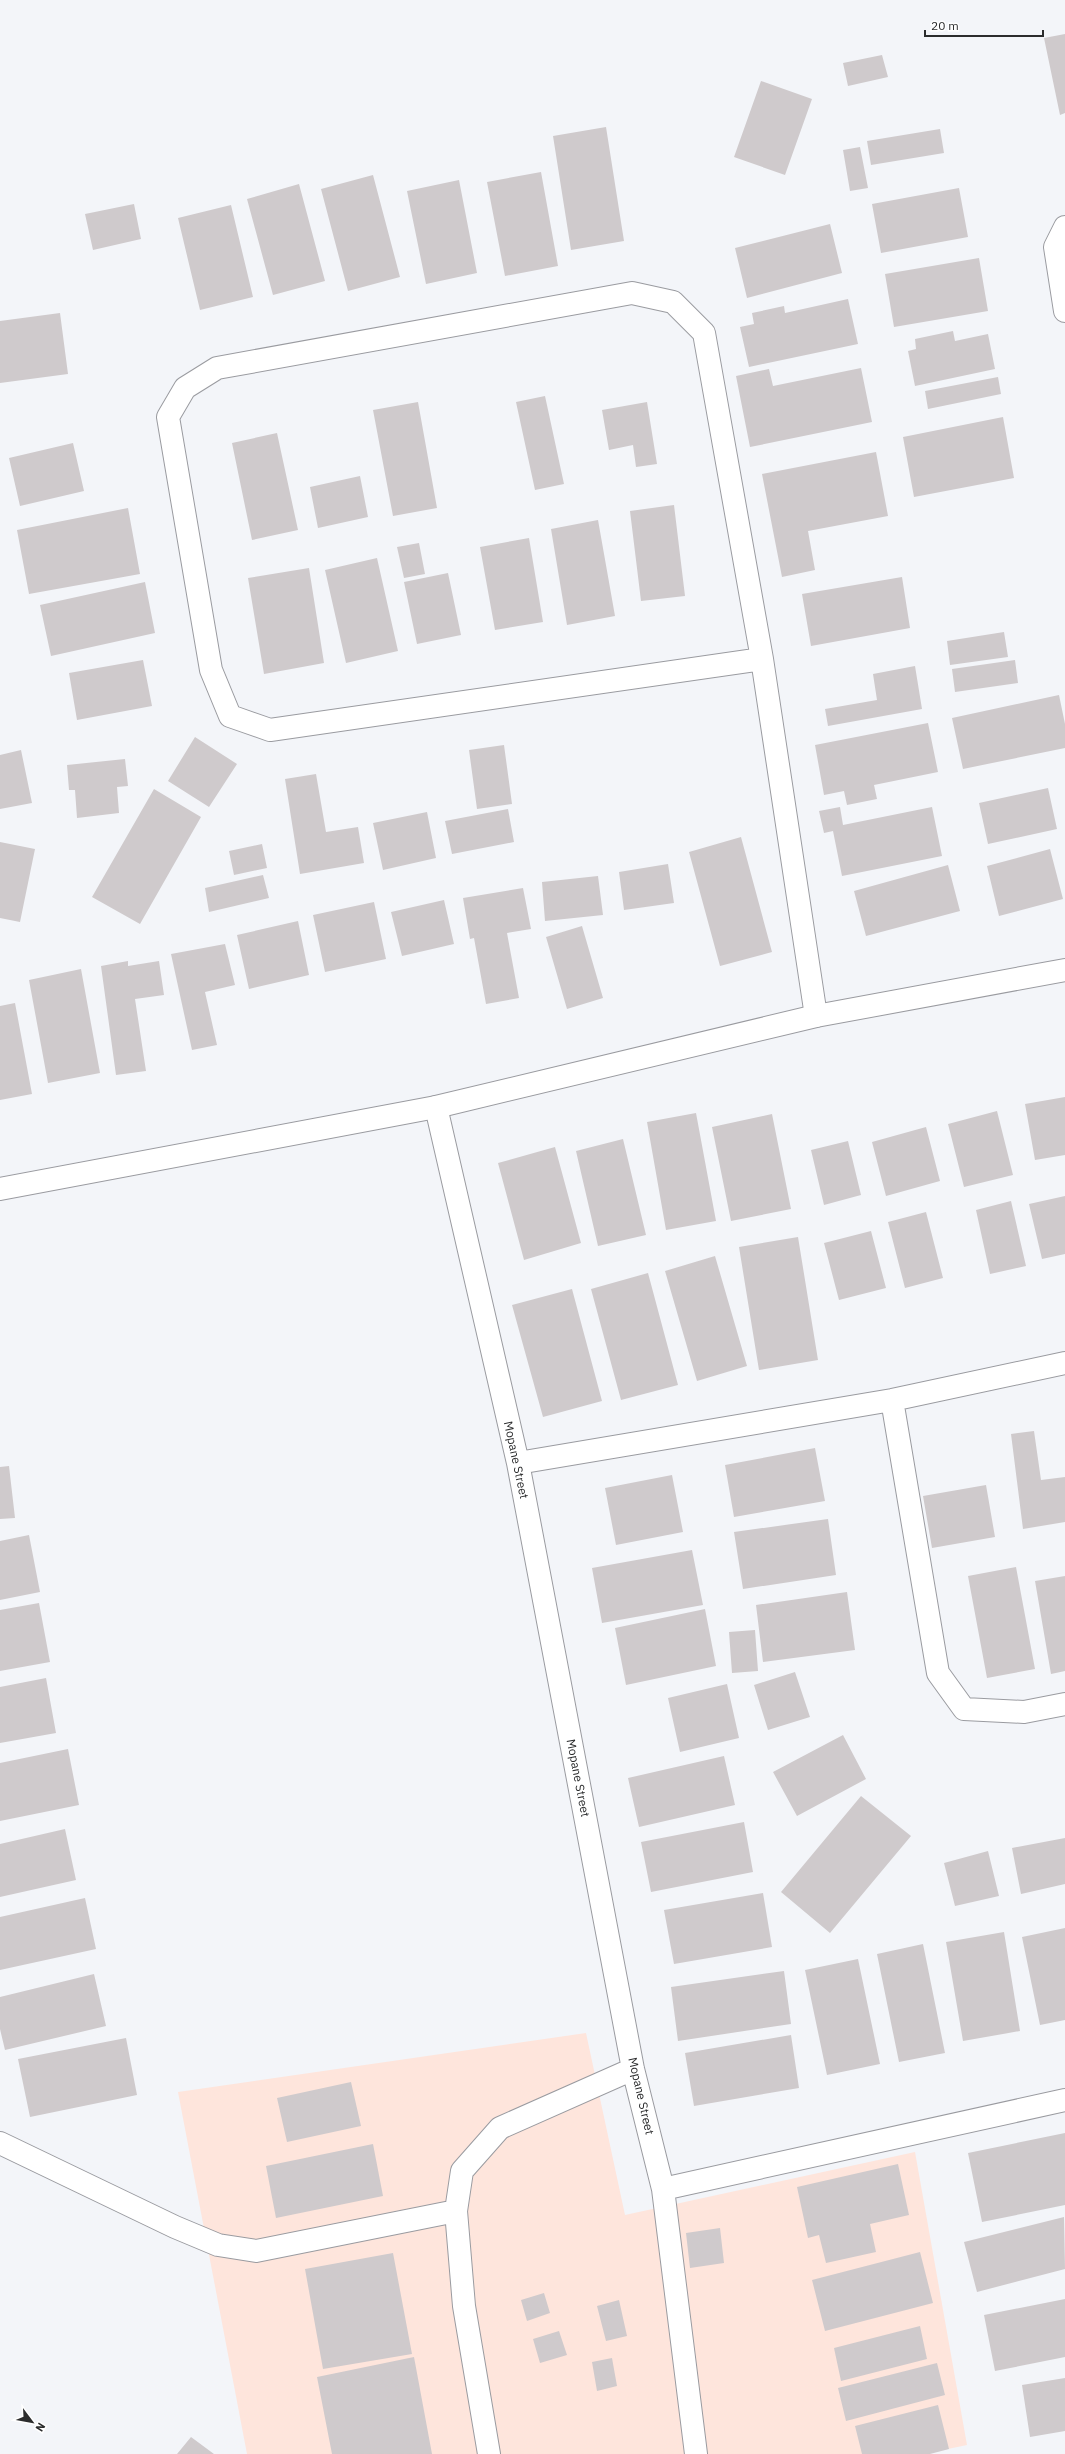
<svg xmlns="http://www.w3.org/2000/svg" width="1065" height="2454" font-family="'IBM Plex Sans',sans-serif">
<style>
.commercial{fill:#fee5dc}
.building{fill:#cfcacc}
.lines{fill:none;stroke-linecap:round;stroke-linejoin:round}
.minor-casing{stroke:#9a9ba0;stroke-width:24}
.tertiary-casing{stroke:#9a9ba0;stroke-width:24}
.minor{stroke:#fff;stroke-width:22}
.tertiary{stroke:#fff;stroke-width:22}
.labels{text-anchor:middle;stroke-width:3.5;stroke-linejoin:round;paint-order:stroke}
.street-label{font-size:12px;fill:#2b2c2d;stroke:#fff}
</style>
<rect width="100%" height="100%" fill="#f3f5f9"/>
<path class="commercial" d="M586,2033L625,2215L915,2152L967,2445L924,2454H247L178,2092Z"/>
<path class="building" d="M1065,34V113L1060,115L1044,38Z
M882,55L888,77L848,86L843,63Z
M761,81L812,99L785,175L734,157Z
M606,127L624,241L571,250L553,136Z
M940,129L944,153L871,165L867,141Z
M860,147L868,188L850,191L843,150Z
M541,172L558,266L505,276L487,182Z
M373,175L400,277L348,291L321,189Z
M459,180L477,273L426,284L407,191Z
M299,184L325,281L273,295L247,199Z
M959,188L968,237L881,253L872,204Z
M134,204L141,239L93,250L85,214Z
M231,205L253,297L200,310L178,218Z
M830,224L842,273L747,298L735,248Z
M979,258L988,311L894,327L885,274Z
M848,299L858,344L749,367L740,327L754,324L752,313L784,306L785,313Z
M60,313L68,374L0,383V321Z
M953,331L955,341L988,334L995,369L915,386L908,351L916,349L915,339Z
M861,368L872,422L750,447L736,376L769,369L773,386Z
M998,377L1001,394L928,409L925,391Z
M545,396L564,484L535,490L516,402Z
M418,402L437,508L393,516L373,410Z
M647,402L657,464L636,467L633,445L609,450L602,410Z
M1003,417L1014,478L914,497L903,437Z
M277,433L298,530L252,540L232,443Z
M73,443L84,491L20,506L9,458Z
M876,452L888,516L808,531L815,570L782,577L762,474Z
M360,476L368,517L318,528L310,487Z
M674,505L685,596L641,601L630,511Z
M128,508L140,574L29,594L17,530Z
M598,520L615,616L567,625L551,529Z
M529,538L543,622L495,630L480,547Z
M419,543L425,574L404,578L397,547Z
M377,558L398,651L346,663L325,570Z
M309,568L324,663L264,674L248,578Z
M448,573L461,635L417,644L404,582Z
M902,577L910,628L811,646L802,594Z
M145,582L155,633L51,656L40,605Z
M1004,632L1008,657L950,665L947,641Z
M143,660L152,706L77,720L69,673Z
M1015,660L1018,683L955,692L952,669Z
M915,666L922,709L828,726L825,709L877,700L873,674Z
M1059,695L1065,724V748L963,769L952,718Z
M928,723L938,772L874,785L877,799L847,805L844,791L824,795L815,745Z
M195,737L237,764L209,807L168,781Z
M504,745L512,804L477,809L469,750Z
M21,750L32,803L0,809V755Z
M125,759L128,786L117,787L119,813L77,818L75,790H69L67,765Z
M316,774L326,832L358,827L364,863L300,874L285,779Z
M1048,788L1057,829L988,844L979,803Z
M154,789L201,817L140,924L92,897Z
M840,807L843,825L932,807L942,856L842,876L833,831L824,833L819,811Z
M508,809L514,842L452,854L445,821Z
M427,812L436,858L383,870L373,823Z
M741,837L772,952L720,966L689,852Z
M0,842L35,849L20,922L0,918Z
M262,844L267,868L234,875L229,851Z
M1050,849L1063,899L999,916L987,866Z
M668,864L674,903L624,910L619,872Z
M948,865L960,911L866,936L854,891Z
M263,875L269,898L209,912L205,888Z
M598,876L603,915L545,921L542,882Z
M523,888L531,929L507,933L519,998L486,1004L474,938L470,939L463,898Z
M444,900L454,944L402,956L391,912Z
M374,902L386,959L325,972L313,915Z
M298,921L309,975L249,989L237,935Z
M582,926L603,998L567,1009L546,937Z
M225,944L235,985L205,992L217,1045L192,1050L171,954Z
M128,961V966L159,961L164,995L135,999L146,1071L116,1075L101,966Z
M81,969L100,1073L48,1083L29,980Z
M15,1003L32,1094L0,1100V1006Z
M1065,1097V1155L1035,1160L1025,1104Z
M997,1111L1013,1175L964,1187L948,1124Z
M696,1113L716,1221L666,1230L647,1122Z
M772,1114L791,1209L731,1221L712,1127Z
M926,1127L940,1181L886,1196L872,1142Z
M623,1139L646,1235L598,1246L576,1151Z
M848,1141L861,1195L824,1205L811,1150Z
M555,1147L581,1243L524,1260L498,1163Z
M1065,1196V1254L1042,1259L1029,1204Z
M1011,1201L1026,1266L990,1274L976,1210Z
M926,1212L943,1278L905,1288L888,1222Z
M871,1231L886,1288L839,1300L824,1243Z
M798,1237L818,1360L759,1370L739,1247Z
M715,1256L747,1366L697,1381L665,1271Z
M648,1273L678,1385L621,1400L591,1289Z
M572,1289L602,1401L543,1417L512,1305Z
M1034,1431L1041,1480L1065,1477V1522L1023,1529L1011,1434Z
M815,1448L825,1501L734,1517L725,1465Z
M9,1466L15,1518L0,1519V1467Z
M672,1475L683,1532L616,1545L605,1488Z
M986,1485L995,1537L932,1548L923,1496Z
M828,1519L836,1575L743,1589L734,1532Z
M29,1535L40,1592L0,1600V1541Z
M692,1550L703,1605L602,1623L592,1568Z
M1016,1567L1035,1669L987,1678L968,1576Z
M1065,1576V1671L1051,1674L1035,1581Z
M847,1592L855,1650L763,1662L756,1605Z
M39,1603L50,1662L0,1671V1610Z
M705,1609L716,1666L626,1685L615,1628Z
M755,1630L758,1671L732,1673L729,1632Z
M795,1672L810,1717L768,1730L754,1685Z
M46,1678L56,1733L0,1743V1687Z
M727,1684L739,1738L680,1752L668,1698Z
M843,1735L866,1779L797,1816L773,1772Z
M68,1749L79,1805L0,1821V1763Z
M724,1756L735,1805L639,1827L628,1778Z
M861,1796L911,1836L830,1933L781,1892Z
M744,1822L753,1872L651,1892L641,1842Z
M65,1829L76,1880L0,1897V1844Z
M1065,1838V1884L1021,1894L1012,1848Z
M988,1851L999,1896L955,1906L944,1863Z
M763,1893L772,1947L674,1964L664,1910Z
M85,1898L96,1949L0,1970V1917Z
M1065,1928V2020L1040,2025L1022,1937Z
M1004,1932L1020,2031L963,2041L946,1942Z
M923,1944L945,2053L899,2062L877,1954Z
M858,1959L880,2064L827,2075L805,1970Z
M784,1971L791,2024L678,2041L671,1987Z
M94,1974L106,2026L5,2050L0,2029V1997Z
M791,2035L799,2088L694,2106L685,2053Z
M126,2038L137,2095L30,2117L18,2059Z
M351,2082L361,2126L287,2142L277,2098Z
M1065,2133V2205L982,2222L968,2153Z
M373,2144L383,2196L276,2218L266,2166Z
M898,2164L909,2215L870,2224L876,2252L826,2263L819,2235L808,2238L797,2187Z
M1064,2217L1065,2269L977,2292L964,2242Z
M720,2228L724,2263L690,2268L686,2233Z
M920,2252L933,2303L825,2331L812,2280Z
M393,2253L412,2354L323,2369L305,2269Z
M544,2293L550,2313L527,2321L521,2300Z
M1065,2299V2357L995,2371L984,2315Z
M619,2300L627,2336L606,2341L597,2306Z
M920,2326L927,2359L841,2381L834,2348Z
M559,2331L567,2355L540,2363L533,2339Z
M414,2357L432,2454H332L317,2377Z
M612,2358L617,2386L597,2391L592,2362Z
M937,2363L945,2395L846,2421L838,2388Z
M1065,2378V2431L1030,2437L1022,2385Z
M938,2405L949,2449L930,2454H862L855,2426Z
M191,2437L214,2454H177Z"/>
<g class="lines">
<defs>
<path id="minor" d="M1065,227L1055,247L1065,311
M762,659L270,730L230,716L211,670L168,417L185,388L217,368L632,293L673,302L704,333L762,659L816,1016
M436,1107L518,1463L633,2069L663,2189L696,2454
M892,1400L938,1673L964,1709L1024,1712L1065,1704
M518,1463L892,1400L1065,1363
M0,2143L175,2227L218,2245L256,2251L456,2211
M663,2189L1065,2100
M489,2454L464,2306L456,2211L462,2171L500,2128L633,2069"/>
<path id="tertiary" d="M0,1189L436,1107L816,1016L1065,970"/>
</defs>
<use href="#minor" class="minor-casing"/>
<use href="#tertiary" class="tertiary-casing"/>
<use href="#minor" class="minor"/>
<use href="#tertiary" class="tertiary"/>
</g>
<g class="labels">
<g class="street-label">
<text transform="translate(516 1460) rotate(78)" y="4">Mopane Street</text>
<text transform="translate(578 1778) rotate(79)" y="4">Mopane Street</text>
<text transform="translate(641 2096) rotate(77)" y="4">Mopane Street</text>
</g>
</g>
<g transform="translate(32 2422) rotate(122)" stroke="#ffffff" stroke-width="3" paint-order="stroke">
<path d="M0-3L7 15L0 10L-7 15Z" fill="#2b2c2d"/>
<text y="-6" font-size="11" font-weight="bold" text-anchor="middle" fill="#2b2c2d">N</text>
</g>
<path d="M925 30v6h118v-6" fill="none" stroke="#2b2c2d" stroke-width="2"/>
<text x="931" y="30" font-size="12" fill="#2b2c2d" stroke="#ffffff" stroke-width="3" paint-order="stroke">20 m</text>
</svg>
